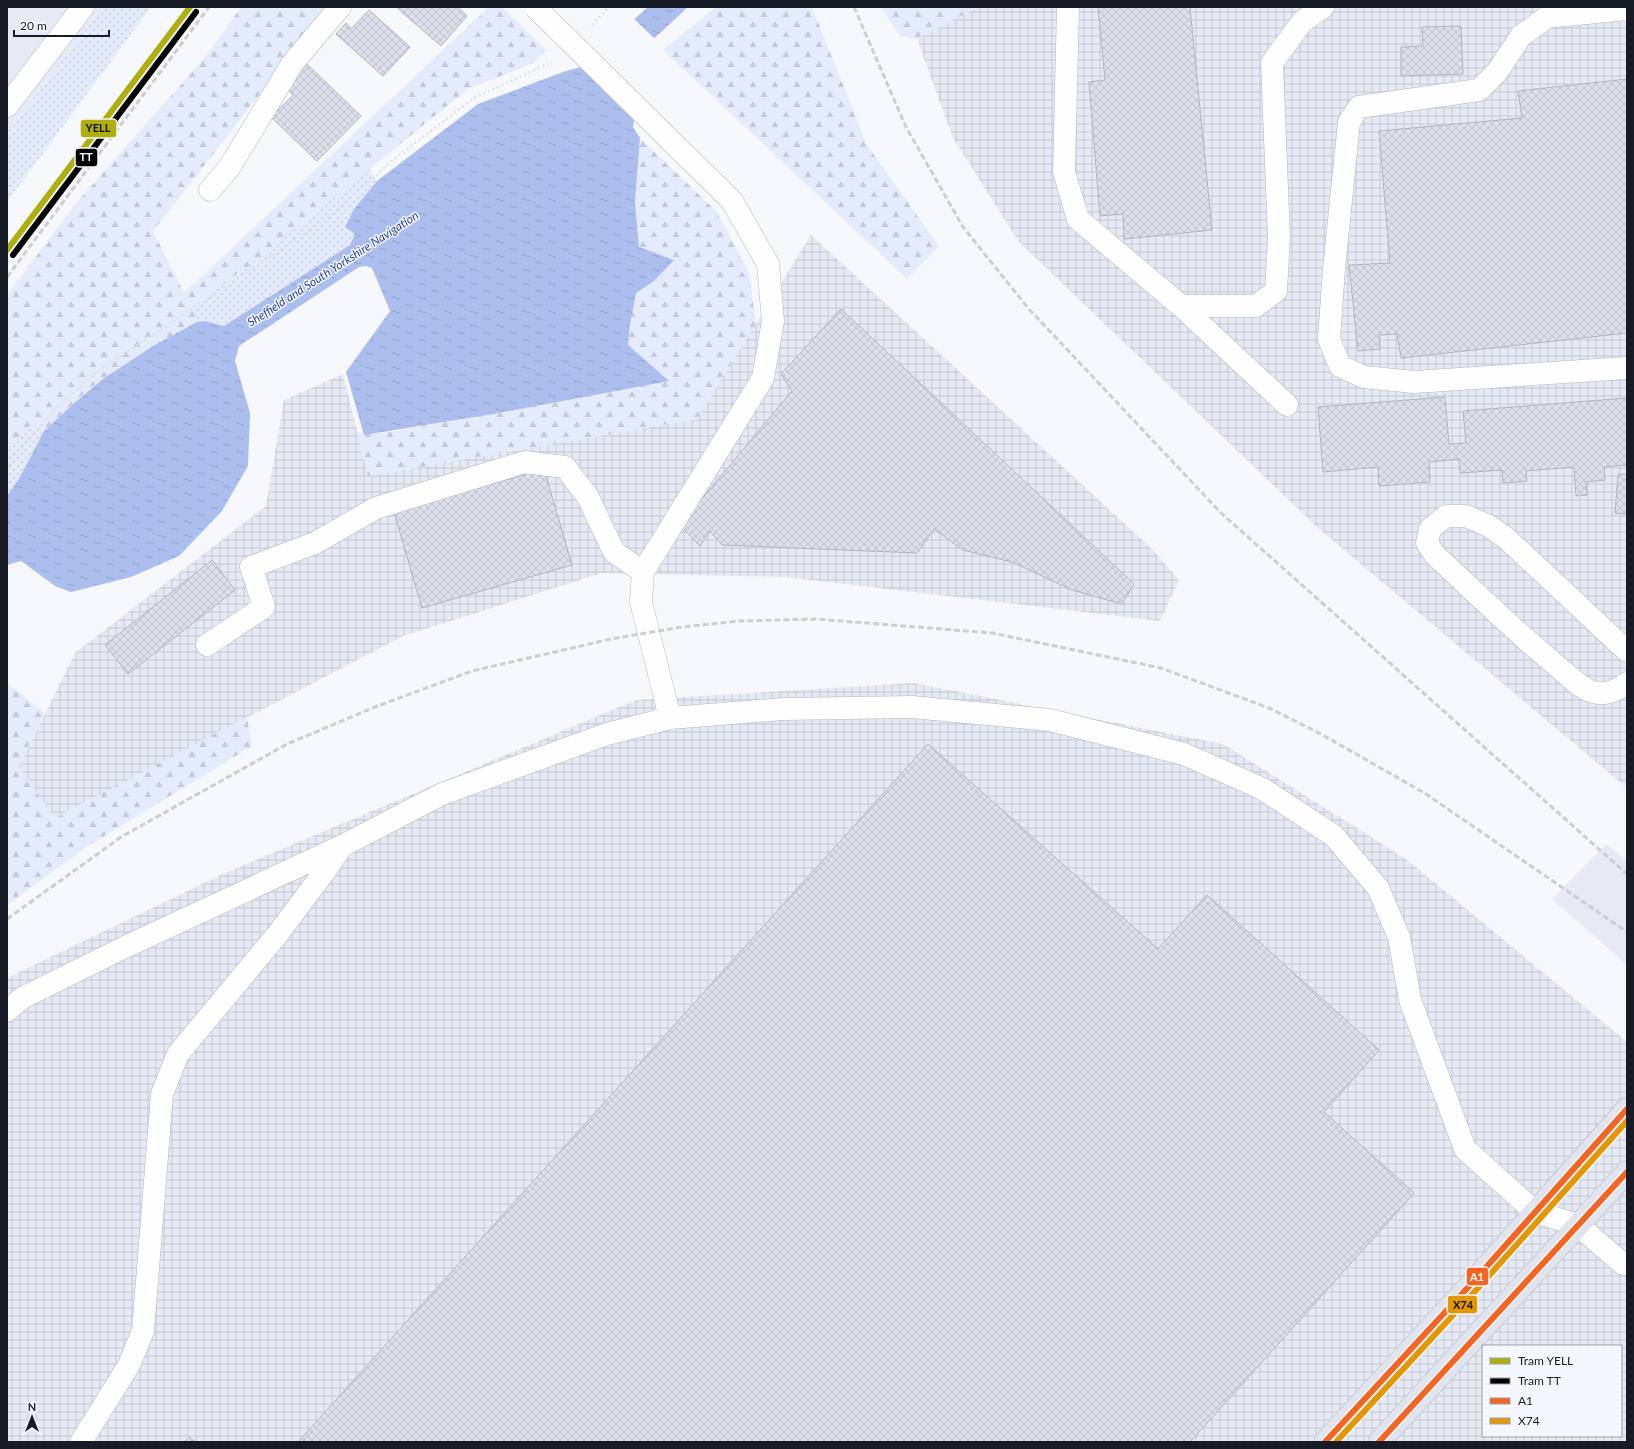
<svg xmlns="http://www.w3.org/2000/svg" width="1634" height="1449" font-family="Lato,sans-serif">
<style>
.built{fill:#e6eaf5}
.industrial{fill:url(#industrial-grid);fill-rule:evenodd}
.grass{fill:url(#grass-dots)}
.forest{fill:url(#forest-firs)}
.water{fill:url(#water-ripples)}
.pier{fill:#f7f8fc}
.building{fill:url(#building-cross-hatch);stroke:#b1b4bb}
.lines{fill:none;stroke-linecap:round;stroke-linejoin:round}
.minor-casing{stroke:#b4b7bd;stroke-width:23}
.highway-casing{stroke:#b1b5c3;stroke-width:23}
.path{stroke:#e0e0e2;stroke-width:2.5;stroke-dasharray:2 3;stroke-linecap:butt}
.minor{stroke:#fefeff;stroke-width:22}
.highway{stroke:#e0e4ef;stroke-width:22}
.rail{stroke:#cdcecf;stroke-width:3;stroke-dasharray:6 3;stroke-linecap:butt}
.minor-bridge-casing{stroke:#b4b7bd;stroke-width:23;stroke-linecap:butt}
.minor-bridge{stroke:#fefeff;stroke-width:22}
.bus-1-casing{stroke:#f5f7fe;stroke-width:9}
.bus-2-casing{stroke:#f5f7fe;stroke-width:9}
.bus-1{stroke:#f26522;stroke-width:6}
.bus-2{stroke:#e19804;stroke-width:6}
.tram-1-casing{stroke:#f5f7fe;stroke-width:9}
.tram-2-casing{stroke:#f5f7fe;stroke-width:9}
.tram-1{stroke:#aeaf0d;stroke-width:6}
.tram-2{stroke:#000;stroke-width:6}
.labels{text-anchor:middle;stroke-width:3;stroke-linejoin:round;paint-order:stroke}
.water-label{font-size:12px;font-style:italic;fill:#2b4593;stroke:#f5f7fe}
.line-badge{stroke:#f5f7fe;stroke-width:1.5}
.badge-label{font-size:11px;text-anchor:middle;font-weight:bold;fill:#fff}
.pale-badge-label{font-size:11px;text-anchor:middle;font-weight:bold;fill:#111}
</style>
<defs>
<pattern id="industrial-grid" width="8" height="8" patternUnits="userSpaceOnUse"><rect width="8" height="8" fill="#e6eaf5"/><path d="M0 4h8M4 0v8" fill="none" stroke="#c5c8d2"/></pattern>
<pattern id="grass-dots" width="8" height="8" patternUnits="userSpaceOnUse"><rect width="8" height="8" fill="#e4ebfc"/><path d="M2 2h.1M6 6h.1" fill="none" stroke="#c3c9d8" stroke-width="1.8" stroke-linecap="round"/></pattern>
<pattern id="forest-firs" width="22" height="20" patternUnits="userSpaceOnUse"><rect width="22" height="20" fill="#e4ebfc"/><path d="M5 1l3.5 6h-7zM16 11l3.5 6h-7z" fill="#c3c9d8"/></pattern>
<pattern id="water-ripples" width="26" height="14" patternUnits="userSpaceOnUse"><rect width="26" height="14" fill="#abbeee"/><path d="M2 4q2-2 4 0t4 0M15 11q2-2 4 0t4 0" fill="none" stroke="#92a3cc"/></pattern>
<pattern id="building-cross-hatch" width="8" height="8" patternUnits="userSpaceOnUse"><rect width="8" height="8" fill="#dbe0ec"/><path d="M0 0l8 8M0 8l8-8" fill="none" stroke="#bbc0ca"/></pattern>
</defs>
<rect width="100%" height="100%" fill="#f7f8fc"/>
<path class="built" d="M7,7H102L7,134Z
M1606,844L1627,861V965L1552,899Z"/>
<path class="industrial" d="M978,7H1627V788L1319,529L1019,242L953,138L917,39Z
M811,235L1152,549L1179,580L1160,621L785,577L602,573L403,636L55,818L19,767L75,653L266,506L284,400L343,374L368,476L697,419Z
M914,683L1223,744L1406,859L1627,1042V1442H7V978L225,873L636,700ZM1483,1346H1621V1436H1483Z"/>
<path class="grass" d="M102,7H151L7,202V134Z
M369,168L377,181L354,209L346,227L356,234L350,245L224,326L204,321L197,322L191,308L258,259Z
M29,426L44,431L20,477L7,496V452Z"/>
<path class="forest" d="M241,7H328L153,231L184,293L489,7H502L546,50L533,63L468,89L258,259L192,307L197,322C165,339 134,357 104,378C83,393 63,413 44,431L29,426L7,452V295L78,201L207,55Z
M716,7H812L867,145L939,246L907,279L663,50Z
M881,7H978L917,39L900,36Z
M640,138L716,211L749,272L756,324L697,419L368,476L357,432C372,437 412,428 429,425C509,411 588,396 668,381L628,345L630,325L636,293L654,281L674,260L639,247L635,202Z
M7,683L45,713L19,767L55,818L247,717L252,746L88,846L7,905Z"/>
<path class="water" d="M648,7H688L646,46L633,127L640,138L635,202L639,247L674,260L654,281L636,293L630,325L628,345L669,381L493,414L364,435L346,372L390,311L372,268L365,266L359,267L239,346L235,361L250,413L248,466L222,511L179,556L131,577L71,592L55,586L21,561L7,565V496L20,477L44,431L73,404L104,378L153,346L197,322L204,321L224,326L350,245L355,234L345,227L354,209L377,181L478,104L563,72L580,67Z"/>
<path class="pier" d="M633,18L656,40L648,47L636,119L579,66Z"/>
<path class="building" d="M396,7H458L467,16L441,46Z
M1098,7H1190L1212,230L1124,239L1123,214L1100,216L1089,82L1105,80Z
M369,10L410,47L383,76L336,34L346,23L351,29Z
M1461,26L1463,74L1401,76V47L1423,46L1422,27Z
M307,64L361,116L317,161L271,117L293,95L285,87Z
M1627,79V333L1401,358L1397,334L1379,335L1380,349L1358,351L1349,265L1390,263L1379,131L1522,118L1518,91Z
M841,309L1134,584L1122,604L1072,590L1012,562L963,550L934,529L917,553L722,545L710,531L700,546L680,525L792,391L781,374Z
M1445,397L1449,444L1466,443L1463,411L1627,398V465L1604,467L1605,480L1586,482L1587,495L1576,496L1574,467L1526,471L1527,481L1503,483L1502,470L1460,473L1459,459L1429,462L1430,482L1379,486L1378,467L1323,472L1318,407Z
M544,469L572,565L422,608L394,512Z
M1618,474H1627V514L1615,513Z
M212,560L235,590L128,674L105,645Z
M928,744L1158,949L1207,895L1379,1050L1324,1112L1414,1193L1190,1442H298Z
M189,1437L195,1442H184Z"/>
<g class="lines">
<defs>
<path id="minor" d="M1068,7L1064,172L1078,219L1181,306L1287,405
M1627,9L1547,17L1521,36L1497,72L1479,90L1359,107L1349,122L1334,269L1329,339L1340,366L1364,377L1414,382L1627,368
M7,106L83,7
M665,135L732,201L768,264L773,321L763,378L643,572L641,602L670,718
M210,190L229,168L292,64L340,7
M1181,306H1256L1276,291L1279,238L1272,63L1302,22L1323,7
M207,645L264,607L251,567L315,543L376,508L525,462L565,467L588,497L614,552L643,572
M1627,651L1506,538L1489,526L1466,516H1446L1430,529L1427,543L1435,555C1475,592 1514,631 1557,666C1568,675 1579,688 1593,692C1606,696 1617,690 1627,683
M7,1011L22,998L125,947L342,846L442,794L607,734L670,718L783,709L912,707L1050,720L1184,754L1263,789L1334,836L1378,888L1399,937L1410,1000L1465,1149L1535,1212L1578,1225L1623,1264H1627
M81,1442L129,1365L143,1331L162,1094L178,1054L277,935L325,871L342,846"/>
<path id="highway" d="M1325,1442L1472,1283L1627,1109
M1379,1442L1627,1172"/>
</defs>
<use href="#minor" class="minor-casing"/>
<use href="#highway" class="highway-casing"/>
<path class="path" d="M592,25L609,7
M7,469L23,446L55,409L95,373L326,220L394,159L474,98L552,62"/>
<use href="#minor" class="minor"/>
<use href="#highway" class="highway"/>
<path class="rail" d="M854,7L906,127L963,227L1028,308L1221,513L1627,874
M7,277L209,7
M7,919L121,837L287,744L375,707L472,671L611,639L682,627L739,621L816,619L992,633L1161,668L1269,708L1321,734L1426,794L1627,932"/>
<defs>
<path id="minor-bridge" d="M535,7L665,135"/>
</defs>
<use href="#minor-bridge" class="minor-bridge-casing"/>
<use href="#minor-bridge" class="minor-bridge"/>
<defs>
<path id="bus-1" d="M1325,1442L1472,1283L1627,1109
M1379,1442L1627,1172"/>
<path id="bus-2" d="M1336,1442L1478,1288L1627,1121"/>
</defs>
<use href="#bus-1" class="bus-1-casing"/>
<use href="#bus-2" class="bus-2-casing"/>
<use href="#bus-1" class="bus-1"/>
<use href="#bus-2" class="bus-2"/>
<defs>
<path id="tram-1" d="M7,250L190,7"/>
<path id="tram-2" d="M13,255L196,12"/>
</defs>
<use href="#tram-1" class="tram-1-casing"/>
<use href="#tram-2" class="tram-2-casing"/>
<use href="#tram-1" class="tram-1"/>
<use href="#tram-2" class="tram-2"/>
</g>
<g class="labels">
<g class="water-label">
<text transform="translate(333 269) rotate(-33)" y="4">Sheffield and South Yorkshire Navigation</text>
</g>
</g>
<g class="line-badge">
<rect x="80" y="119" width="37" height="19" rx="4" fill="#aeaf0d"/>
<rect x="75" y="148" width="23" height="19" rx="4" fill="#000"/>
<rect x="1466" y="1267" width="23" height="19" rx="4" fill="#f26522"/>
<rect x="1447" y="1295" width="31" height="19" rx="4" fill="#e19804"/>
</g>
<g class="badge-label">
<text x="86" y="161">TT</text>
<text x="1477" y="1281">A1</text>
</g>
<g class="pale-badge-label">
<text x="98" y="132">YELL</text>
<text x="1463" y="1309">X74</text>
</g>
<rect width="1634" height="1449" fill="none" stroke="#171b26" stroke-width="16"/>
<rect x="1482" y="1345" width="140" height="92" fill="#f5f7fe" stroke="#9c9fa8"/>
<rect x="1490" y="1358" width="20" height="6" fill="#aeaf0d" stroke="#9c9fa8"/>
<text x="1518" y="1365" font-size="12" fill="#171b26">Tram YELL</text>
<rect x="1490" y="1378" width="20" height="6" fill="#000000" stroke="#9c9fa8"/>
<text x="1518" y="1385" font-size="12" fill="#171b26">Tram TT</text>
<rect x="1490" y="1398" width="20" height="6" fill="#f26522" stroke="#9c9fa8"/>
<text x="1518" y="1405" font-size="12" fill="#171b26">A1</text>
<rect x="1490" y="1418" width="20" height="6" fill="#e19804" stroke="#9c9fa8"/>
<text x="1518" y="1425" font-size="12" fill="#171b26">X74</text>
<g transform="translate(32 1417)" stroke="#f5f7fe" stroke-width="3" paint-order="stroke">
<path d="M0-3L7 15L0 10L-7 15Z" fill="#171b26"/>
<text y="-6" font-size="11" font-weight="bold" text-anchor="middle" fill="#171b26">N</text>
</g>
<path d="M14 30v6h95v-6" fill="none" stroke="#171b26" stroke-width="2"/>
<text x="20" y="30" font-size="12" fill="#171b26" stroke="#f5f7fe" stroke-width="3" paint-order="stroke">20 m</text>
</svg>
